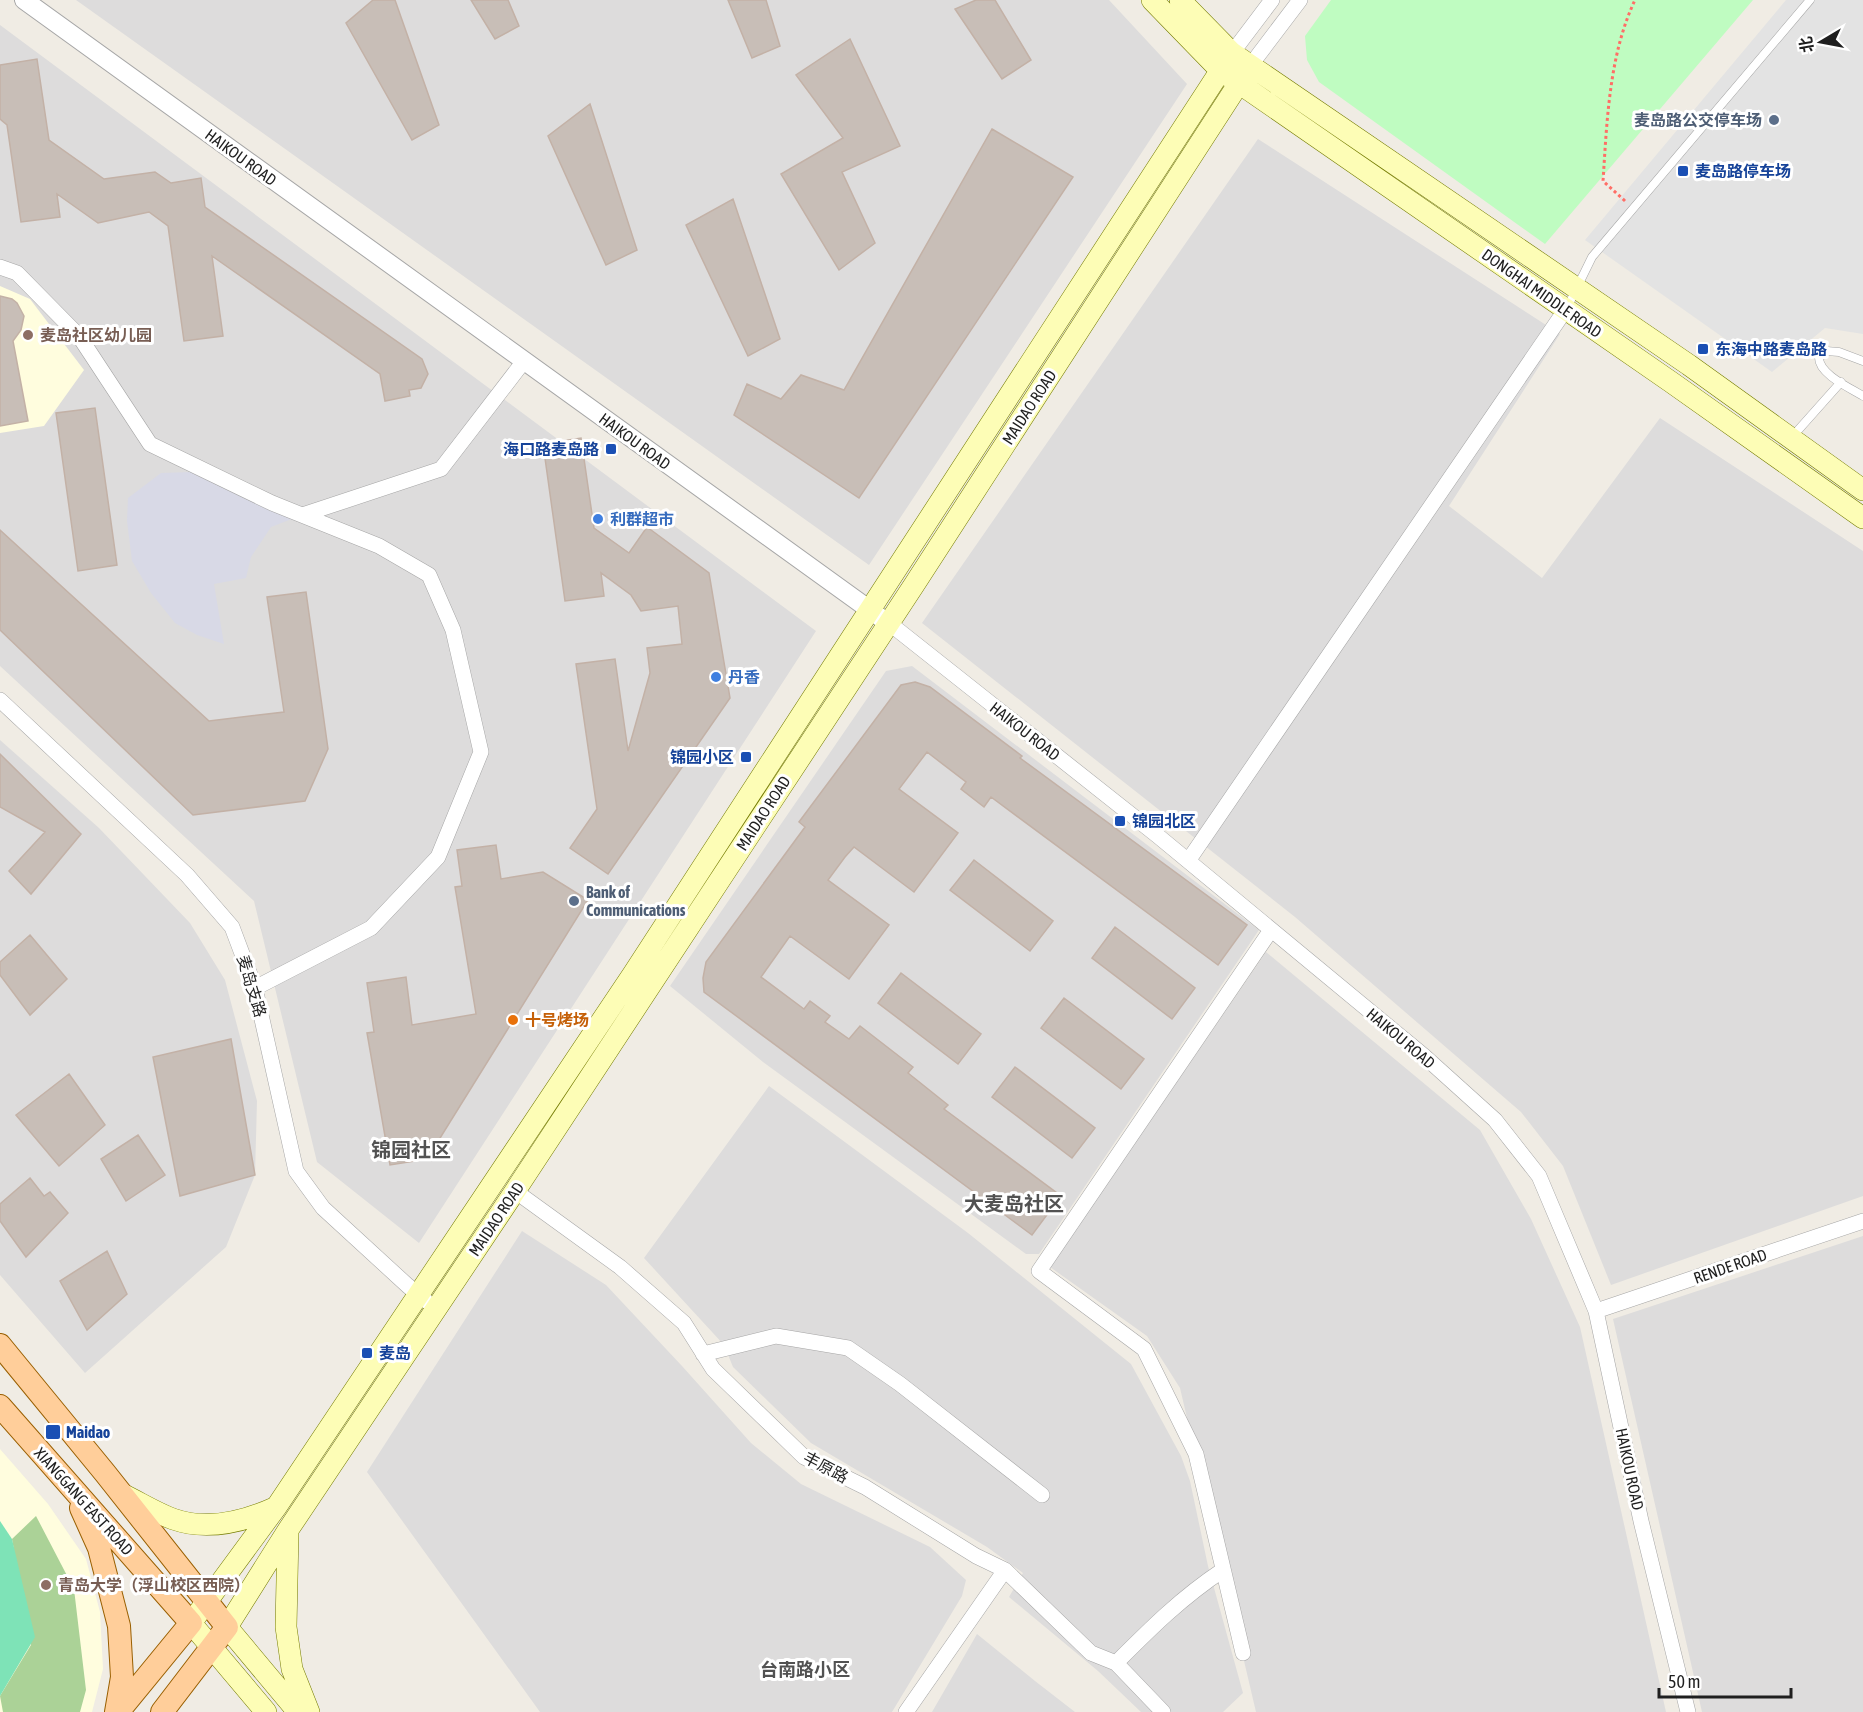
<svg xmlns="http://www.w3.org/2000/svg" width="1863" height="1712" font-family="'Asap Condensed','Noto Sans SC',sans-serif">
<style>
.residential{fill:#dddcdc}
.education{fill:#fffdde}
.forest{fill:#abd297}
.park{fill:#bffcc1}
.pitch{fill:#7ee3b7}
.parking{fill:#e3e3e3}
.plaza{fill:#d8d9e6}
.building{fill:#c8beb7;stroke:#c3b1a6;stroke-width:1.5}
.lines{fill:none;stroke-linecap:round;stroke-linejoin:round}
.service-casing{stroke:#a6a6a6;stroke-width:9}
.minor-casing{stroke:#a6a6a6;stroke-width:16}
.tertiary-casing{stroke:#a6a6a6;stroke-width:20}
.secondary-casing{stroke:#747b00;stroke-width:22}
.primary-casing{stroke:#995f00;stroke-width:24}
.path{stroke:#ff6e66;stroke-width:3;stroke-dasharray:3 3;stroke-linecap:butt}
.service{stroke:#fff;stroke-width:8}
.minor{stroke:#fff;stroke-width:15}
.tertiary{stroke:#fff;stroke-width:18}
.secondary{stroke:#fdfdb6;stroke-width:21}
.primary{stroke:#ffce9a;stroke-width:22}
.service-dot{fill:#5c6f8a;stroke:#fff;stroke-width:2}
.transit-dot{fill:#1a4fb4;stroke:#fff;stroke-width:2}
.education-dot{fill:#8d6e63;stroke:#fff;stroke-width:2}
.shop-dot{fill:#3f7fe0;stroke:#fff;stroke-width:2}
.food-dot{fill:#e8710a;stroke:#fff;stroke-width:2}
.labels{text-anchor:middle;stroke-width:6;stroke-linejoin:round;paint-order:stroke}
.service-label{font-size:16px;font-weight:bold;fill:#4e5e75;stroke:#fff;text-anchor:end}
.street-label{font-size:16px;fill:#1f1f1f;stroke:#fff}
.transit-label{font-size:16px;font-weight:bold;fill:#164399;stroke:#fff;text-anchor:start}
.education-label{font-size:16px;font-weight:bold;fill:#785e54;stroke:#fff;text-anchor:start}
.shop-label{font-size:16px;font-weight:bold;fill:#366cbe;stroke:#fff;text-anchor:start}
.food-label{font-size:16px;font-weight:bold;fill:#c56008;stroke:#fff;text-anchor:start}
.neighbourhood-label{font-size:18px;font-weight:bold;fill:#525252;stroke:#fff}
.quarter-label{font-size:20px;font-weight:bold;fill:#525252;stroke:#fff}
</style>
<rect width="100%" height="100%" fill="#f0ece4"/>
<path class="residential" d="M76,0H1109L1187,84L869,565Z
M0,25L816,631L419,1243L317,1162L254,901L0,666Z
M1258,139L1560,334L1449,506L1542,578L1660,418L1863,551V1196L1611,1285L1563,1166L1521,1112L1295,917L922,623Z
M912,666L1259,930L1039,1254H1026L763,1062L670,986L886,671Z
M0,740L99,828L190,923L225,980L257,1101L255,1175L226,1247L85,1373L0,1275Z
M1266,952L1480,1130L1531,1219L1580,1327L1666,1712H1256L1180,1388L1147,1336L1050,1267Z
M769,1086L968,1233L1131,1364L1181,1456L1190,1481L1208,1566L1243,1693L1223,1712H1141L1098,1671L1009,1597L1023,1573L987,1547L811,1443L733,1367L724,1345L644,1258Z
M522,1231L606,1285L682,1366L751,1443L801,1484L930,1547L966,1580L962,1596L892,1712H540L367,1472Z
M1863,1236V1712H1702L1613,1319Z
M977,1634L1035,1681L1075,1712H932Z"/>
<path class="education" d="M0,286L30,299L84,370L44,426L0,433Z
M0,1449L48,1504L86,1559L100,1612L103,1669L92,1712H0Z"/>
<path class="forest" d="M36,1516L74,1589L86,1690L80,1712H3L0,1696L31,1645L12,1539Z"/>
<path class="park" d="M1331,0H1753L1545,244L1319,82L1307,60L1305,36Z"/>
<path class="pitch" d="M0,1521L12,1539L35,1637L0,1696Z"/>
<path class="parking" d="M1786,0H1863V334L1825,328L1772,372L1585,240Z"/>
<path class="plaza" d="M192,472L302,515L271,527L251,557L246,578L214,584L224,644L197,635L175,623L151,593L132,561L127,521L128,498L161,473Z"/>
<path class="building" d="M373,0H395L439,125L412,140L346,23Z
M471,0H508L519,26L495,39Z
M728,0H766L780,46L752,58Z
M976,0H995L1031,60L1002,79L955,9Z
M850,39L900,146L842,172L875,243L839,270L781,174L843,138L796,75Z
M37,59L49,140L104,179L155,172L171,183L201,178L205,207L422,359L428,374L421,388L409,390L410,396L385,401L380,374L212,256L223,336L184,341L168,226L149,212L98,223L57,194L60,217L21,222L7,125L0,119V65Z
M590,104L637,250L606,265L548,136Z
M992,129L1073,177L859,498L734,415L747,384L781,399L801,375L844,390Z
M733,199L780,339L748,356L686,225Z
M0,296L12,299L17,303L24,316L21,330L13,341L28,421L0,426Z
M95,408L117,565L78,571L56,413Z
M581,438L594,528L629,553L647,527L709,573L730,698L608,874L570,848L597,809L576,664L615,659L628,751L650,673L647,648L682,644L678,606L641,611L631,595L601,573L604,596L565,601L543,444Z
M0,530L209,721L284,712L267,597L306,592L328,749L305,801L193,815L0,630Z
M915,682L930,687L1022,756L1020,758L1247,925L1218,965L991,797L984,807L961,789L966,782L927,752L899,789L958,833L914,892L854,847L845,857L828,880L889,925L849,979L790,936L761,977L804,1009L810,1001L830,1016L825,1022L849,1039L860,1026L913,1067L908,1073L948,1105L944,1109L1061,1196L1032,1235L704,992L703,978L706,962L805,827L799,822L901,685Z
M0,754L81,834L31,894L9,871L45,832L0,807Z
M496,845L501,879L543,872L588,900L427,1159L390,1165L367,1033L374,1032L367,983L406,977L412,1025L476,1014L455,887L462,886L457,850Z
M974,860L1053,921L1030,951L950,890Z
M1115,927L1195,988L1172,1019L1092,958Z
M30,935L67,979L30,1015L0,975V962Z
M901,973L981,1034L958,1064L878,1003Z
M1064,998L1144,1059L1121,1089L1041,1028Z
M231,1039L255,1175L180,1196L153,1057Z
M1015,1067L1095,1128L1072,1158L992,1097Z
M69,1074L105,1125L59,1166L16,1115Z
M138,1135L165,1175L126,1201L101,1159Z
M30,1178L44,1196L50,1192L68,1213L26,1257L0,1221V1204Z
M107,1251L127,1294L87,1330L60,1281Z"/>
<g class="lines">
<defs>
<path id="service" d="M1567,308L1592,257L1810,0
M1863,361L1839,352L1826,351L1819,358C1819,374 1850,388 1863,396
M1792,437L1841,382"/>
<path id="minor" d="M1232,53L1272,0
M1250,66L1300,0
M0,267L17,273L79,336L150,444L272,503L379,546L429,575L453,630L481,752L438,857L371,928L255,988
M302,515L441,469L524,361
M889,623L1158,836L1424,1056L1495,1120L1539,1176L1596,1311L1641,1521L1688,1712
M0,700L187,875L232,927L255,988L296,1171L323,1208L408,1286L426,1301
M1188,861L1566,309
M515,1191L620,1267L684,1323L713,1369L804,1457L865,1487L976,1556L1005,1570L1091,1653L1116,1663L1163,1712
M1596,1311L1863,1221
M703,1354L776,1336L848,1348L900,1384L1042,1495
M1243,1653L1196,1454L1144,1349L1039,1271L1271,930
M1116,1663C1151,1628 1181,1598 1223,1570
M906,1712L1005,1570"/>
<path id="tertiary" d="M24,0L881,618"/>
<path id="secondary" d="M1152,0L1220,70L1671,382L1863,518
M1180,0L1232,53L1689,365L1863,490
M122,1494C139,1502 156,1513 173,1519C207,1531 243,1522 274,1508
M288,1533L286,1627L292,1669L309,1712
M266,1712L191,1623L277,1506L633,974L1232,53
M298,1712L227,1627L288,1530L515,1191L914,585L1250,66"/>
<path id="primary" d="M0,1345L105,1473L227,1627L162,1712
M0,1406L191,1623L118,1712
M81,1508L99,1548L119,1626L122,1677L116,1712"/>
</defs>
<use href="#service" class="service-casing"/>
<use href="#minor" class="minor-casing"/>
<use href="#tertiary" class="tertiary-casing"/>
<use href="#secondary" class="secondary-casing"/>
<use href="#primary" class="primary-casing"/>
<path class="path" d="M1625,201L1603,181C1607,121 1609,55 1635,0"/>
<use href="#service" class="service"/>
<use href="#minor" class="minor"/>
<use href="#tertiary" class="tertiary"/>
<use href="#secondary" class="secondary"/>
<use href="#primary" class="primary"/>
</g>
<g class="service-dot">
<circle cx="1774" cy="120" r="6"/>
<circle cx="574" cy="901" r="6"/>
</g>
<g class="transit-dot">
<rect x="1677" y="165" width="12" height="12" rx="3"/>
<rect x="1697" y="343" width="12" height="12" rx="3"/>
<rect x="605" y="443" width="12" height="12" rx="3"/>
<rect x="740" y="751" width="12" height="12" rx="3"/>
<rect x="1114" y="815" width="12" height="12" rx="3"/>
<rect x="361" y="1347" width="12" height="12" rx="3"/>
<rect x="45" y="1424" width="16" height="16" rx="3"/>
</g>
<g class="education-dot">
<circle cx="28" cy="335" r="6"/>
<circle cx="46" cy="1585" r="6"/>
</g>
<g class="shop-dot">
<circle cx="598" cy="519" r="6"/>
<circle cx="716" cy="677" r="6"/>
</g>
<circle class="food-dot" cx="513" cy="1020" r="6"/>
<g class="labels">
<g class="service-label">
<text x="1762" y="126">麦岛路公交停车场</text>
<text x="586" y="898" text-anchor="start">Bank of<tspan x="586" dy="18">Communications</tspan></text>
</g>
<g class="street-label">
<text transform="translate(241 157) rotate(36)" y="6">HAIKOU ROAD</text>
<text transform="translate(1542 293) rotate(35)" y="6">DONGHAI MIDDLE ROAD</text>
<text transform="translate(1029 407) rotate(-57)" y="6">MAIDAO ROAD</text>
<text transform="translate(635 441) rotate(36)" y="6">HAIKOU ROAD</text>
<text transform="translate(1025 731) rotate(38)" y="6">HAIKOU ROAD</text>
<text transform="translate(763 813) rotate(-57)" y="6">MAIDAO ROAD</text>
<text transform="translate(252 986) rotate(73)" y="6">麦岛支路</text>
<text transform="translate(1401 1038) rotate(40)" y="6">HAIKOU ROAD</text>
<text transform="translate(496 1219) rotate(-56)" y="6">MAIDAO ROAD</text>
<text transform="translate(1730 1266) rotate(-19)" y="6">RENDE ROAD</text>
<text transform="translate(826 1467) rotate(28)" y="6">丰原路</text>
<text transform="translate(1630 1469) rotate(78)" y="6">HAIKOU ROAD</text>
<text transform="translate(84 1501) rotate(48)" y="6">XIANGGANG EAST ROAD</text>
</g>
<g class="transit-label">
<text x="1695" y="177">麦岛路停车场</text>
<text x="1715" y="355">东海中路麦岛路</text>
<text x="599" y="455" text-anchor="end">海口路麦岛路</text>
<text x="734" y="763" text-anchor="end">锦园小区</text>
<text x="1132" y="827">锦园北区</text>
<text x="379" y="1359">麦岛</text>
<text x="66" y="1438">Maidao</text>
</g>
<g class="education-label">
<text x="40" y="341">麦岛社区幼儿园</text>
<text x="58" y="1591">青岛大学（浮山校区西院）</text>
</g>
<g class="shop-label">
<text x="610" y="525">利群超市</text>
<text x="728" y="683">丹香</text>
</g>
<g class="food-label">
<text x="525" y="1026">十号烤场</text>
</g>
<g class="neighbourhood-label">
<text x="805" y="1676">台南路小区</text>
</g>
<g class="quarter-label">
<text x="411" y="1157">锦园社区</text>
<text x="1014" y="1211">大麦岛社区</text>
</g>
</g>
<g transform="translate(1821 42) rotate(260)" stroke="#ffffff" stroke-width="4.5" paint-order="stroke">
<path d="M0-4.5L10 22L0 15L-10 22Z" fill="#1f1f1f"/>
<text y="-9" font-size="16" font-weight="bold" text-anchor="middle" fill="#1f1f1f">北</text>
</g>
<path d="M1659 1688v9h132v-9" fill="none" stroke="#1f1f1f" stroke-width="3"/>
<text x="1668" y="1688" font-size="18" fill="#1f1f1f" stroke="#ffffff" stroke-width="4.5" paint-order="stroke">50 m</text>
</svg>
